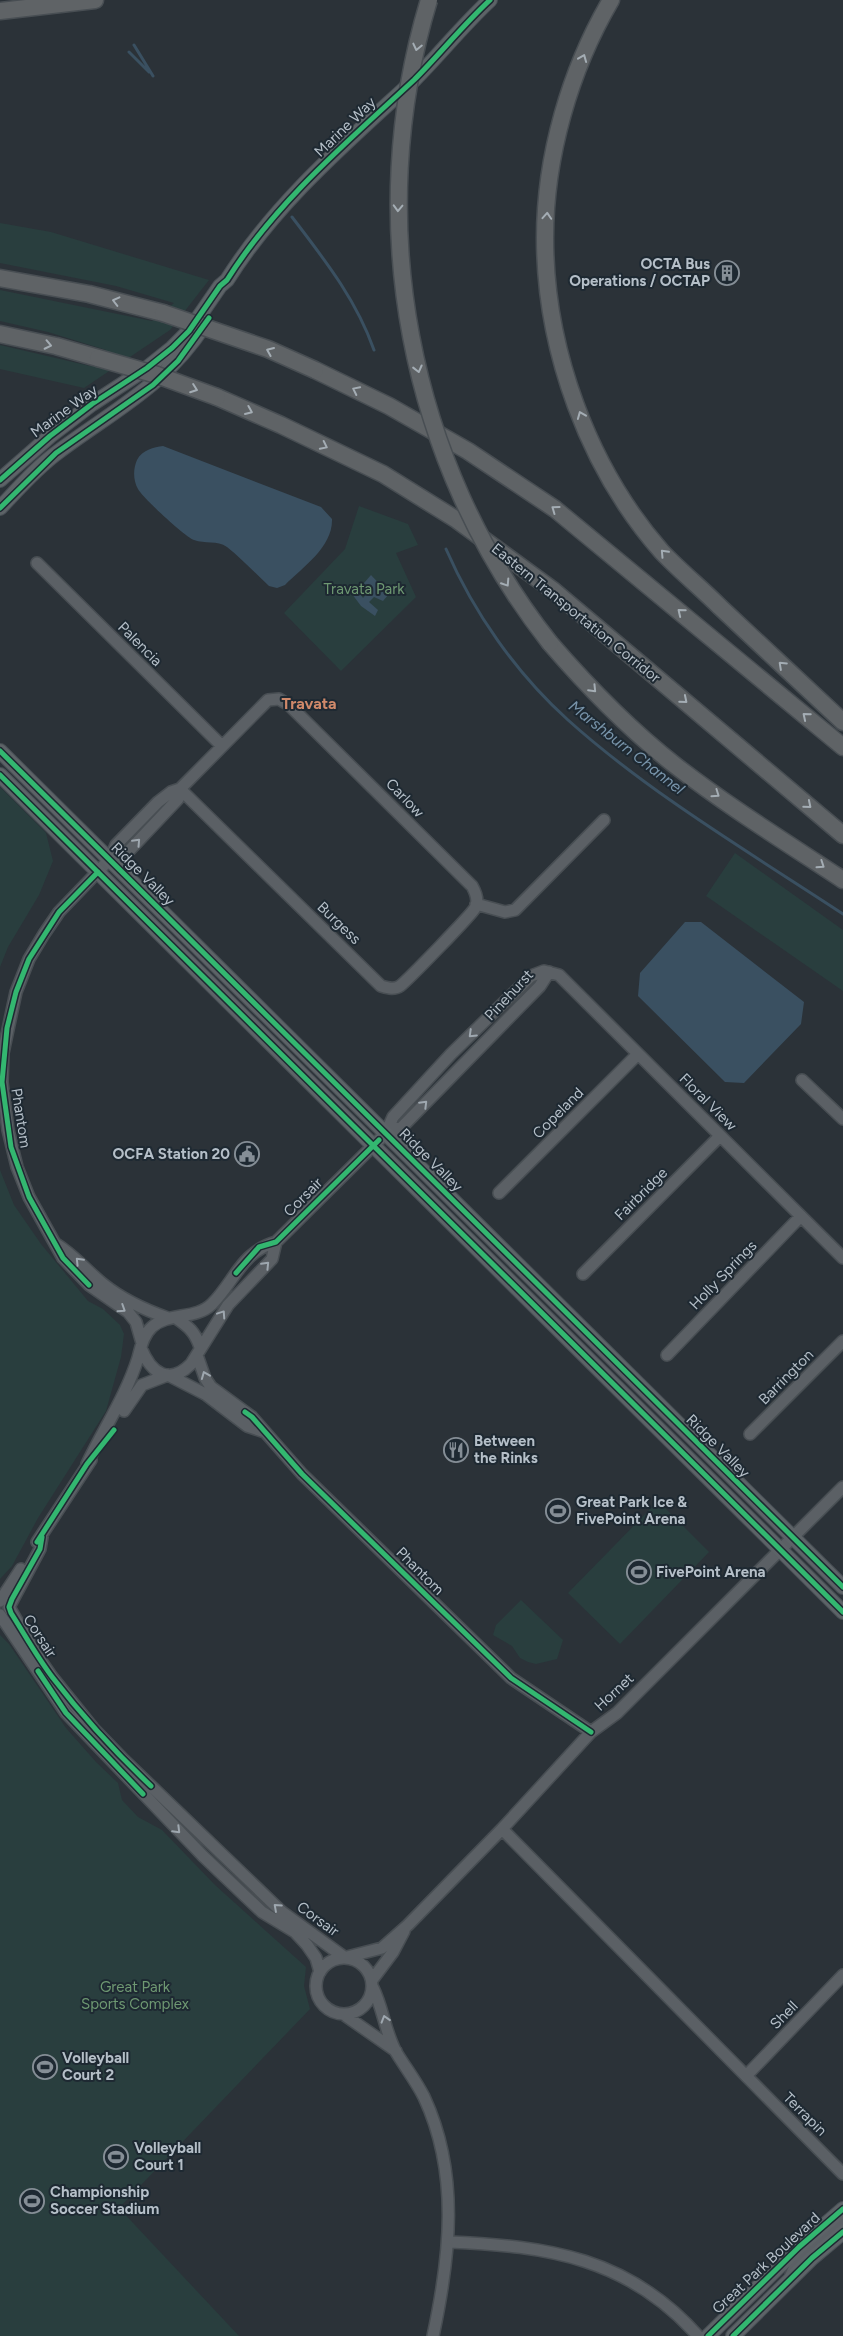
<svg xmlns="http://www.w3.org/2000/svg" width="843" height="2336" font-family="Figtree,sans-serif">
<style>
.green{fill:#293e3e}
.water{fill:#3a5061}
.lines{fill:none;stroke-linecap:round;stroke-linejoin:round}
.stream{stroke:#3a5061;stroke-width:3}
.minor-casing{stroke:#484e53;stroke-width:14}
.major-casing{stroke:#484f55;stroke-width:16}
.highway-casing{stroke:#484e53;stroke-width:19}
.minor{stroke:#5b6065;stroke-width:11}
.major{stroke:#5d6367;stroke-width:14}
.highway{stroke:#5f6366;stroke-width:16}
.highway-bridge-casing{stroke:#484e53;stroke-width:19;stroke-linecap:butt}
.highway-bridge{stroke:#5f6366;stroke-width:16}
.cycleway-casing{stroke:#1e2932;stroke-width:8}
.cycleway{stroke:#33b770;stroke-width:5}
.oneway{stroke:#a4adb4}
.oneway2{stroke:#9ea7af}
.labels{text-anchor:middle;stroke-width:4;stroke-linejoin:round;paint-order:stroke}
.street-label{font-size:15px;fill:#b5bfc8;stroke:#1e2932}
.poi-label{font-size:15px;font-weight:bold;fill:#b5bfc8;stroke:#1e2932;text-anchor:start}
.park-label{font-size:15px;fill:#6e9872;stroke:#1e2932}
.neighbourhood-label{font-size:16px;font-weight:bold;fill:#cf896a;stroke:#1e2932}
.water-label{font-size:16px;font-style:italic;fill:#7894aa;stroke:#1e2932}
</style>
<rect width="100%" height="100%" fill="#2b3238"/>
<path class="green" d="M0,223L51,232L209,280L170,330L84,388L0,369V345L90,366L106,350L48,332L0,321V290L152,321L174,303L116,286L0,263Z
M359,506L408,524L418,545L396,553L416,597L341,671L284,613L345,549Z
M0,787L46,833L53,861L39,895L8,947L0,967Z
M735,853L843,930V991L706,896Z
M0,1170L14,1205L41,1244L88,1301L103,1309L120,1325L124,1334L121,1357L106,1411L38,1518L12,1566L0,1579Z
M658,1501L709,1552L620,1644L568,1593Z
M521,1600L563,1640L557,1659L536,1664L528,1662L520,1658L512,1646L493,1635L496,1625Z
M0,1635L9,1644L66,1728L96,1762L118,1783L122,1800L138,1817L162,1830L215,1885L306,1967L304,1986L310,2009L119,2208L239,2336H0Z"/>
<path class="water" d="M163,446L321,507L332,519C333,547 303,567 285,585L277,588L269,586C255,573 242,559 227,547C217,540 205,544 194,540C185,537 142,497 138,489C133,480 133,469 137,460C142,450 154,447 163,446Z
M371,575L389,594L383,601L374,597L369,602L378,610L375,616L361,606L349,590L355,587L363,598L369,591L364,583Z
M685,922H701L804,1002L801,1024L744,1083L725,1082L638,996L640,973Z"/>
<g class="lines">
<path class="stream" d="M134,45L153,76
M129,52L149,72
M292,217C324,259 356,299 374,350
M446,549C474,613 516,673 568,720C649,793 752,854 843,914"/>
<defs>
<path id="minor" d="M37,563L222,746
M110,859L126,854L178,799L180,789
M476,904L505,912L515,910L604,820
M802,1080L843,1119
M386,1133L402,1127L540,986L549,972
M499,1193L638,1054
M56,1244C74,1255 87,1271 103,1284C123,1300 145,1310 168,1318
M583,1274L720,1136
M176,1318C189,1327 195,1332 200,1347
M142,1343L136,1322L128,1312L89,1285L63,1258L29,1197L17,1167L8,1130L2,1082L3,1053L16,992L29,959L44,934L59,912L110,859L116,845L158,802L171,792L180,789L268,700L279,699L289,705L472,886C476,893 479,901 475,908C472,914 408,980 400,986C394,990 388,988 381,986L180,789
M141,1348C151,1373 169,1386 191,1364L228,1305L272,1259L276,1242
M197,1355L205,1378L211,1387L252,1417L302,1474L511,1678L591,1732
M667,1355L801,1216
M170,1376L205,1394L247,1426L265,1432
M124,1411L142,1385L168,1375
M750,1434L843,1341
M87,1464C104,1428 126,1396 138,1358C141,1347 143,1335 152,1327C168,1312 196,1320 212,1304C235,1281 241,1252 276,1242L386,1133L393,1117L451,1054L531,976L544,971L559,975L843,1258
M42,1537L40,1549L9,1607L34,1651L52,1677L93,1728L124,1760L282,1912L344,1957
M37,1542L91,1460
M0,1601L21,1569
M0,1615L66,1713L203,1856L262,1912L295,1932L307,1945L316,1958L320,1972
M502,1829L843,2174
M347,1957L382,1948L408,1925L502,1829L591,1732L617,1713L843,1487
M316 1986a28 28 0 1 1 56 0a28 28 0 1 1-56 0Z
M372,1980L393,1952L404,1931
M373,1988C383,2008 385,2032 396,2052C405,2067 416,2081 424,2097C460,2174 450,2257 433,2336
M343,2014L396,2051
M746,2076L843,1975
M449,2242C548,2246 629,2258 698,2336
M791,2275L798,2261L843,2223"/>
<path id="major" d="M0,480L50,436L92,404L147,368L172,348L189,331L220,286L227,280C276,202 347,142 414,80C440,54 463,25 490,0
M0,508C18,489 36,468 58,452C114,410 165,386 205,324
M0,751L843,1587
M0,775L843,1612
M708,2336L799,2247L843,2209
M733,2336L812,2258L843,2232"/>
<path id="highway" d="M611,0C570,70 545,156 545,238C545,349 588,468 662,552C680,571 701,588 720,607C761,645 802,684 843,722
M0,11L95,0
M0,278L89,294L163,313
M0,334L56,346L98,358
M315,370L389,406L468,451L555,509L843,747
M217,397L281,425L383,474L457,520L554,591L843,835
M550,643C588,687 630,730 676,766C729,807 787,843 843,880"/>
</defs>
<use href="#minor" class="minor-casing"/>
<use href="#major" class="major-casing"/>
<use href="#highway" class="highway-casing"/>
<use href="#minor" class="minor"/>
<use href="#major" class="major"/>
<use href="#highway" class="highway"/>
<defs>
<path id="highway-bridge" d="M429,0C362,220 408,463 550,643
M163,313L268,349L315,370
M98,358L157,375L217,397"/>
</defs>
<use href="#highway-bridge" class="highway-bridge-casing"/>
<use href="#highway-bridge" class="highway-bridge"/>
<defs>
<path id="cycleway" d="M0,480L50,436L92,404L147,368L172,348L189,331L220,286L227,280C276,202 347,142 414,80C440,54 463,25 490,0
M0,508L56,453L153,385L178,361L209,318
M0,751L843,1587
M0,775L843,1612
M236,1273L259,1247L276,1242L379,1140
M89,1285L63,1258L29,1197L11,1147L2,1082L7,1028L16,992L29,959L59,912L98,872
M245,1412L252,1417L302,1474L511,1678L591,1732
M42,1537L40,1549L12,1599L9,1607L11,1613C25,1635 37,1657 53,1678C83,1717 115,1752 151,1786
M37,1542L87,1464L114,1430
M38,1671L66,1713L143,1794
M708,2336L799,2247L843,2209
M733,2336L812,2258L843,2232"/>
</defs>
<use href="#cycleway" class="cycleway-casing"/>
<use href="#cycleway" class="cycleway"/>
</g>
<defs><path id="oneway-chevron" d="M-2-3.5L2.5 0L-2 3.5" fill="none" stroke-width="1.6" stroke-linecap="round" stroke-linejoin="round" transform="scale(1.25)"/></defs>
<g class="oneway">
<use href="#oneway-chevron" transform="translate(417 47) rotate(103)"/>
<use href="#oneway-chevron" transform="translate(583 58) rotate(-68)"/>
<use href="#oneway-chevron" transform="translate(398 208) rotate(92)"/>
<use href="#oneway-chevron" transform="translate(547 216) rotate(-86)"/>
<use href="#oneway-chevron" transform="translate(116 301) rotate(-166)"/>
<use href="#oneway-chevron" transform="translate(48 345) rotate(12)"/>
<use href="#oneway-chevron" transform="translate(270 351) rotate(-157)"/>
<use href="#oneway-chevron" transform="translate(418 369) rotate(76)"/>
<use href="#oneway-chevron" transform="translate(194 389) rotate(20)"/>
<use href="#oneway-chevron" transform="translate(356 390) rotate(-154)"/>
<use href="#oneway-chevron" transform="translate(249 411) rotate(23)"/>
<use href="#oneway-chevron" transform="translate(581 415) rotate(-112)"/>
<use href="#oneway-chevron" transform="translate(324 446) rotate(26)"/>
<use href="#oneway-chevron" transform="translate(555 509) rotate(-144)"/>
<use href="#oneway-chevron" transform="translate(664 553) rotate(-133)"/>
<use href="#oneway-chevron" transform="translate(506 583) rotate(57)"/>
<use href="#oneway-chevron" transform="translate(681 612) rotate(-141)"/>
<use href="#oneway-chevron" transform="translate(782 665) rotate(-137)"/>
<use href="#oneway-chevron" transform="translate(593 689) rotate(46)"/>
<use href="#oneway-chevron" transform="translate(684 700) rotate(40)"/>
<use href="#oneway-chevron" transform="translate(806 716) rotate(-140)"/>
<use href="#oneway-chevron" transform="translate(716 794) rotate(35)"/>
<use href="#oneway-chevron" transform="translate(808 805) rotate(40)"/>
<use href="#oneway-chevron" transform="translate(821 865) rotate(34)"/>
</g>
<g class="oneway2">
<use href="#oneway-chevron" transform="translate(137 842) rotate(-47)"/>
<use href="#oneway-chevron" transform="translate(472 1034) rotate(136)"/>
<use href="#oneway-chevron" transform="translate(424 1104) rotate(-45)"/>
<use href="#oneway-chevron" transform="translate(79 1261) rotate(-134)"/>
<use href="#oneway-chevron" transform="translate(266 1265) rotate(-46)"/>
<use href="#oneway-chevron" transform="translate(122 1309) rotate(33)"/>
<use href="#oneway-chevron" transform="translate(222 1314) rotate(-56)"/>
<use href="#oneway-chevron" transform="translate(205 1375) rotate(-112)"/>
<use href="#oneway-chevron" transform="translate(177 1830) rotate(45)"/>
<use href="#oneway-chevron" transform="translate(277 1907) rotate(-138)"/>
<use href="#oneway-chevron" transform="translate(385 2019) rotate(-107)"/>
</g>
<defs>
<symbol id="building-ring" viewBox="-11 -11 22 22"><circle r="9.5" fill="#1e2932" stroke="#858e96" stroke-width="1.5"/><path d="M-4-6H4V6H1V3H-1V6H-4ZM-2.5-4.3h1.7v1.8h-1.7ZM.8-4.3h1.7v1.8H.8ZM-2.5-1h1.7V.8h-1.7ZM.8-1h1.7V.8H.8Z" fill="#858e96"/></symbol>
<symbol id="civic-ring" viewBox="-11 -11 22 22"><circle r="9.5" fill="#1e2932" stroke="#858e96" stroke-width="1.5"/><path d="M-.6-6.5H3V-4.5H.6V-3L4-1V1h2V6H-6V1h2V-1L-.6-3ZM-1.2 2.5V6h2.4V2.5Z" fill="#858e96"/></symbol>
<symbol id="restaurant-ring" viewBox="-11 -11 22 22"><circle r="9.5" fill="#1e2932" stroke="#858e96" stroke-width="1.5"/><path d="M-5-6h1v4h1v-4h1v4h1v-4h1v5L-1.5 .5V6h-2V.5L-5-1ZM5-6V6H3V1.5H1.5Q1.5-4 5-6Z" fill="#858e96"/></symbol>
<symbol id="stadium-ring" viewBox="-11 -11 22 22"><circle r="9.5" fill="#1e2932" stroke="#858e96" stroke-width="1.5"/><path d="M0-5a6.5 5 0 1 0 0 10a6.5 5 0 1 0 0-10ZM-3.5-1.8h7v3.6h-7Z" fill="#858e96"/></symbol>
</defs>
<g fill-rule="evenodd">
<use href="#building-ring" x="713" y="259" width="28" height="28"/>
<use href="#civic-ring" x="233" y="1140" width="28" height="28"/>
<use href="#restaurant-ring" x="442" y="1436" width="28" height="28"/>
<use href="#stadium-ring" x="544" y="1497" width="28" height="28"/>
<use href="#stadium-ring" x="625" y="1558" width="28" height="28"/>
<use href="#stadium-ring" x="31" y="2053" width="28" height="28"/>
<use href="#stadium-ring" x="102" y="2143" width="28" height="28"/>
<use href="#stadium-ring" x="18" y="2187" width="28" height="28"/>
</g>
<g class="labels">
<g class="street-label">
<text transform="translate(345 127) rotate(-44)" y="5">Marine Way</text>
<text transform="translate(64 411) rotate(-36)" y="5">Marine Way</text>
<text transform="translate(576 613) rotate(39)" y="5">Eastern Transportation Corridor</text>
<text transform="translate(140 644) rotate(45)" y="5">Palencia</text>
<text transform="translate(405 798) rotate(46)" y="5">Carlow</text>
<text transform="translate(143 874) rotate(45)" y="5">Ridge Valley</text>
<text transform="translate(339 923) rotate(44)" y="5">Burgess</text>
<text transform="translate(509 995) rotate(-47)" y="5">Pinehurst</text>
<text transform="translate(708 1102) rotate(45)" y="5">Floral View</text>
<text transform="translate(558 1113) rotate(-45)" y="5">Copeland</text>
<text transform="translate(21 1118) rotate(81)" y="5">Phantom</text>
<text transform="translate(431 1160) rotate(45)" y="5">Ridge Valley</text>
<text transform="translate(641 1194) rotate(-45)" y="5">Fairbridge</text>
<text transform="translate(303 1197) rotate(-45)" y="5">Corsair</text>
<text transform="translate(723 1275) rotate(-46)" y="5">Holly Springs</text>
<text transform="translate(786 1377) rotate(-45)" y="5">Barrington</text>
<text transform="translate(718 1446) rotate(45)" y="5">Ridge Valley</text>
<text transform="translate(420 1571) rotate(45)" y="5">Phantom</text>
<text transform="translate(40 1636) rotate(57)" y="5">Corsair</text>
<text transform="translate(614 1692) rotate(-43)" y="5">Hornet</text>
<text transform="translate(318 1919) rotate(36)" y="5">Corsair</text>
<text transform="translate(784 2015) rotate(-46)" y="5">Shell</text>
<text transform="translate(805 2114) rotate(45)" y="5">Terrapin</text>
<text transform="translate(766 2263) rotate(-43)" y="5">Great Park Boulevard</text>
</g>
<g class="poi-label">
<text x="710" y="269" text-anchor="end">OCTA Bus<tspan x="710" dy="17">Operations / OCTAP</tspan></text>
<text x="230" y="1159" text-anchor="end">OCFA Station 20</text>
<text x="474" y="1446">Between<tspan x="474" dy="17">the Rinks</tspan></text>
<text x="576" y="1507">Great Park Ice &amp;<tspan x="576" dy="17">FivePoint Arena</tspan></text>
<text x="656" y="1577">FivePoint Arena</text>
<text x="62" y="2063">Volleyball<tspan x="62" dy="17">Court 2</tspan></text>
<text x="134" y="2153">Volleyball<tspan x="134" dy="17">Court 1</tspan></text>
<text x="50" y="2197">Championship<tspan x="50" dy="17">Soccer Stadium</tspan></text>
</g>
<g class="park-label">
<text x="364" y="594">Travata Park</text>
<text x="135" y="1992">Great Park<tspan x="135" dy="17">Sports Complex</tspan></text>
</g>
<g class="neighbourhood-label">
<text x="309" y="709">Travata</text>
</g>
<g class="water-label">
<text transform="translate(627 747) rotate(38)" y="6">Marshburn Channel</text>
</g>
</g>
</svg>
